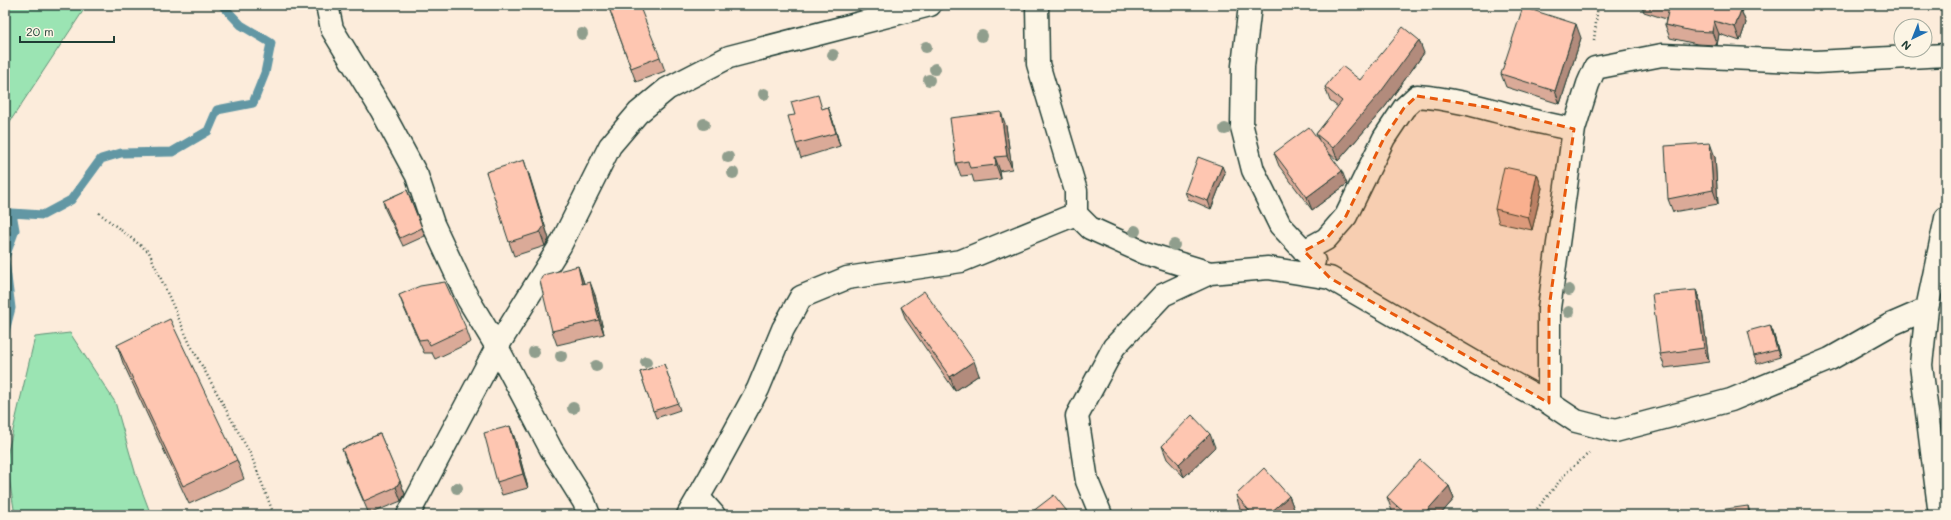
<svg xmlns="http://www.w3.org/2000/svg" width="1951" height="520" font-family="Mali,sans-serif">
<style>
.green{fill:#9be4b3;stroke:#5d9074}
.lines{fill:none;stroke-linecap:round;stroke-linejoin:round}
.stream{stroke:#6297a4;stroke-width:9}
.street-casing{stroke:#1f3d34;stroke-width:25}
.path{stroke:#1f3d34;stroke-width:2.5;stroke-dasharray:1 3;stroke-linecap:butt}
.street{stroke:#fcf5e5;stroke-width:22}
.tree{fill:#909e8d}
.wall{fill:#daaa98;stroke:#1f3d34}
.shaded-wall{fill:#b28b7c;stroke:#1f3d34}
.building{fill:#fec6b1;stroke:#1f3d34}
.marked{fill:#e8590c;fill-opacity:0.2;stroke:#e8590c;stroke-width:3;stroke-dasharray:8 5;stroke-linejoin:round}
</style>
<rect width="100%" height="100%" fill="#fcecdb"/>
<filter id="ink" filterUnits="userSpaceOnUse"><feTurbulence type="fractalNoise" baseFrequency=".025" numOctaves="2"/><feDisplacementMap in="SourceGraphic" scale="8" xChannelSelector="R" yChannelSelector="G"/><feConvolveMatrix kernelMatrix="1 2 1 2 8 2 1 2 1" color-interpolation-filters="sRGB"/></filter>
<g filter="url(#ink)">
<path class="green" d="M5,5H87L5,129Z
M70,333L115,402L136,475L151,515H15L6,460L35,337Z"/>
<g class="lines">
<path class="stream" d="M5,257L15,230L12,213L43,215L71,200L101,159L121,153L172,152L208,131L217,110L253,103L265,73L271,43L241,25L222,5
M5,261L11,308L5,331"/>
<defs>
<path id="street" d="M327,5L332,29L382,111L417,176L433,224L468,299L497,347L551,449L584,502L589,515
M1037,5L1038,64L1076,191V214L1090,228L1145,253L1210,273
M1250,5L1243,66L1242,127L1253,170L1280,225L1314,261
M1304,251L1326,239L1346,216L1384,138L1404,108L1417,96C1472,100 1520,121 1574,129
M1549,403V308L1574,129L1588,84L1595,68L1662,55L1816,62L1946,55
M699,498L714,515
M408,515L497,347L560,246L610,146L638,113L667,89L729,57L930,5
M688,515L710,477L758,389L783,329L801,297L847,278L961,261L1076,214
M1101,515L1087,481L1077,416L1114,347L1163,295L1210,273L1268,268L1330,278L1476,363L1549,403L1576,421L1615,431L1731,400L1830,359L1890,325L1927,309
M1940,515L1921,365L1927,309L1946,218"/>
</defs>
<use href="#street" class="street-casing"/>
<path class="path" d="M1594,40L1598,5
M99,213L149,252L190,344L251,455L274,515
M1532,515L1567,472L1589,453"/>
<use href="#street" class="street"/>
</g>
<g class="tree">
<circle cx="582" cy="34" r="6"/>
<circle cx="982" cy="36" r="6"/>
<circle cx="926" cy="47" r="6"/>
<circle cx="833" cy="55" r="6"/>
<circle cx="935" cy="69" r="6"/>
<circle cx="929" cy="80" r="6"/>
<circle cx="764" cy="94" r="6"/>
<circle cx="704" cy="124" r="6"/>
<circle cx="1225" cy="129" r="6"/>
<circle cx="728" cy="157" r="6"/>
<circle cx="733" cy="173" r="6"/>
<circle cx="1135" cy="231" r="6"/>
<circle cx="1174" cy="245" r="6"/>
<circle cx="1569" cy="290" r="6"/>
<circle cx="1569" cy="312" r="6"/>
<circle cx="534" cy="352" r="6"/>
<circle cx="561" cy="356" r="6"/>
<circle cx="646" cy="362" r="6"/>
<circle cx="596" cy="366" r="6"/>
<circle cx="573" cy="408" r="6"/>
<circle cx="457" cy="488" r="6"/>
</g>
<path class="wall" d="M608,5L660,57L665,71L636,82Z
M1641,5H1729L1741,10L1746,23L1740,41L1719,34L1717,45L1697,44L1670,38L1665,25L1666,19L1644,12Z
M1581,38L1560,104L1506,87L1501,74Z
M1424,53L1385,107L1338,161L1329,153L1347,184L1312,210L1279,166L1274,153L1319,140L1316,134L1338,107L1330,101L1325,87L1360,80Z
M828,107L833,121L840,146L801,158L796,144L823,109Z
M1006,126L1012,169L1000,171L1001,179L974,182L972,175L961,176L956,163Z
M1715,157L1718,204L1673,212L1668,199Z
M1225,173L1211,209L1188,199L1185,192Z
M529,174L549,239L545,246L514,256L509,242Z
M1537,174L1542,188L1532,230L1499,223L1495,209Z
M407,190L425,236L403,246L385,209L383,201Z
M578,266L584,283L595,295L604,334L557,345L552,331Z
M1696,290L1701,303L1709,362L1665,368L1660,354Z
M399,295L466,328L471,342L435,359L432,353H424L404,308Z
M901,307L979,375L955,391L906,320Z
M1770,325L1773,332L1780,357L1757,364L1754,356Z
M117,345L237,460L244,479L189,504L123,363Z
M664,364L680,410L656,418L640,372Z
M510,426L515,439L528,488L502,495L497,482Z
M380,434L405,494L401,501L369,514L347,463L342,449Z
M1162,446L1215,447L1184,477L1167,459Z
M1449,486L1454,499L1440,515H1397L1392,511L1387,497Z
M1236,495L1289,496L1294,509L1288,515H1246L1240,509Z"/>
<path class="shaded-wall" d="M1741,10L1746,23L1740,41L1735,27Z
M1714,21L1719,34L1717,45L1712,32Z
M1576,24L1581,38L1560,104L1555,91Z
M1419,40L1424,53L1385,107L1338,161L1333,148Z
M828,107L833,121L840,146Z
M1001,112L1006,126L1012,169L1007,156Z
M1710,143L1715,157L1718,204L1713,190Z
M995,157L1000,171L1001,179L996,165Z
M524,160L549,239L545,246L540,232Z
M1222,166L1225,173L1211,209L1208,201Z
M1342,171L1347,184L1312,210L1307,197Z
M1537,174L1542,188L1532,230L1528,217Z
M578,266L583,280L587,297L582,284Z
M590,282L595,295L604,334L599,320Z
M1696,290L1701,303L1709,362L1704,348Z
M1770,325L1773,332L1780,357L1777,350Z
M974,361L979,375L955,391L950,377Z
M510,426L515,439L528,488L523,474Z
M1210,434L1215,447L1184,477L1179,464Z
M400,481L405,494L401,501L396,487Z
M1449,486L1454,499L1440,515H1423Z
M1289,496L1294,509L1288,515H1268Z
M1748,506L1751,515H1749Z"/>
<path class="building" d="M608,5H639L660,57L631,68Z
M1659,5H1729L1741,10L1735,27L1714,21L1712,32L1692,31L1665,25L1669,8Z
M1523,7L1576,24L1555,91L1501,74Z
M1403,27L1419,40L1380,93L1333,148L1316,134L1342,101L1325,87L1342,66L1360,80Z
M818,95L822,109L828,107L836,133L796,144L788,116L795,115L791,102Z
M1001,112L1007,156L995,157L996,165L970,168L968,161L956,163L950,118Z
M1309,127L1342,171L1307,197L1274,153Z
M1710,143L1713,190L1668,199L1665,146Z
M1198,157L1222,166L1208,201L1185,192Z
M524,160L544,226L540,232L509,242L486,172Z
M1504,167L1537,174L1528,217L1495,209Z
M407,190L422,228L400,238L383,201Z
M578,266L582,284L590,282L599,320L552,331L540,281L543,275Z
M445,282L466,328L430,345L427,339L419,340L399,295L420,286Z
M1696,290L1704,348L1660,354L1652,294Z
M924,291L974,361L950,377L901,307Z
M170,319L237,460L183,486L117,345Z
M1770,325L1777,350L1754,356L1748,331Z
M664,364L678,403L653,411L640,372Z
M1192,415L1210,434L1179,464L1162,446Z
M510,426L523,474L497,482L484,433Z
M380,434L400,481L396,487L364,501L342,449Z
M1420,460L1449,486L1423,515H1407L1387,497Z
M1264,468L1289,496L1268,515H1253L1236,495Z
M1054,495L1070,515H1028Z
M1748,506L1749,515H1720L1719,510Z"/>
</g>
<path class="marked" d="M1417,96L1486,107L1574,129L1549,308V403L1330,278L1304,251L1326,239L1346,216L1384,138L1404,108Z"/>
<rect width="1951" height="520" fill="none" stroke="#fcf5e5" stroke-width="20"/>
<rect x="10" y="10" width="1931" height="500" fill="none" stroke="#1f3d34" stroke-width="1.5" filter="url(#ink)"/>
<g transform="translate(1913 38) rotate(223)"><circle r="19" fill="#fcf5e5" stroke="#a4ab9e"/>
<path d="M0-3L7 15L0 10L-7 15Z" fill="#1f6fb2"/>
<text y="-6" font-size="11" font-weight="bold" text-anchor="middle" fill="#1f3d34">N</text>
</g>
<path d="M20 36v6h94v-6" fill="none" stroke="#1f3d34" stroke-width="2"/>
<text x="26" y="36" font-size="12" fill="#1f3d34" stroke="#fcf5e5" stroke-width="3" paint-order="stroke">20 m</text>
</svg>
